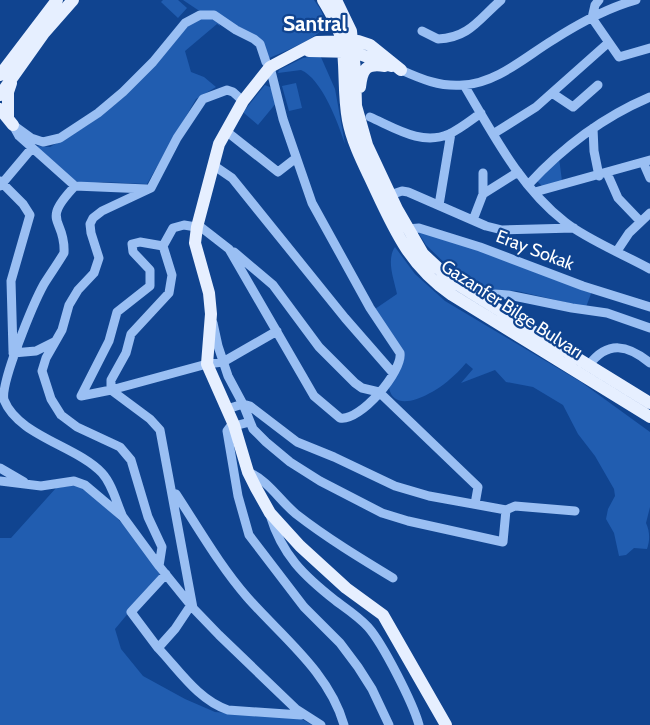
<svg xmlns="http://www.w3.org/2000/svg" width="650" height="725" font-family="Cabin,sans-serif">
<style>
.green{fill:#215db0}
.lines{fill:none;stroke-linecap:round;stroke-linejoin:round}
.minor{stroke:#9abff3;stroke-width:9}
.major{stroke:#e6efff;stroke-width:12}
.labels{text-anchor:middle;stroke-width:4.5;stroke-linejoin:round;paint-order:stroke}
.street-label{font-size:18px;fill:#fff;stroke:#104490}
.quarter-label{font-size:21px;font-weight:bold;fill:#fff;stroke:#104490}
</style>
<rect width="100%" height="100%" fill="#104490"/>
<path class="green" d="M163,0H178L187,8L178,18L161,2Z
M183,0H314C319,7 326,16 324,26C321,37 279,54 267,59L264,46L198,10Z
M206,17L219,21L220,26L217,24L185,51L191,72L204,77L216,87L196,99L147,184L103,182L86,184L72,180L27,141L37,146L50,147L88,125L124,97L190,23Z
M320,55L335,89L345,144C338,123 322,79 301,70L278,73L279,70L303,58Z
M296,83L302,108L289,111L282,86Z
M265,85L272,88L277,102L258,125L244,113V111Z
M559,158L562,181L542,186L537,181Z
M418,232L452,241L592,291L586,307L517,291L484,289L452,270L426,245Z
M395,247L415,274L445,301L581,382L650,432V507L646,523C650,532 650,540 647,549L634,548L626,555L619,556L614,533L606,519L608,509L615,496L614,489L595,456L578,434L563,405L533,387L506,382L495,370L461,383L473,369L466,363C461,369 455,375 449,380C437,391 395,417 389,388L403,362L404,352L375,309L397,294C394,279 386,260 395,247Z
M77,485C112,509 140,539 160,575L115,629L121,649L143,676L185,699L215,712L300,718L312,725H0V538H11L56,488Z"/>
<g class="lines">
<path class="minor" d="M599,0L595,5L592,18L619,57L650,48
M422,31L438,39C469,38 479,19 501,0
M401,70C421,79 440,87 463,85C497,83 525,57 553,40C578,24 607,8 636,0
M464,85C493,134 520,187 565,222C586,239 625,255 650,269
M552,93L573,107L598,85
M370,117C395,128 422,146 449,134C460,129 471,120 481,113
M13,125L31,138L43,142L60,138L98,113L123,92L153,62L185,23L200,15H214L236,30L254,39L260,44L266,62L270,67L283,119L312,203L370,308L400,353C403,371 360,422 340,418L314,396L229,249L202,228L184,225L173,228L163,246L172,275L169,293L131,334L126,353L111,380V390L150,419L160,430L193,608
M13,125L19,136L75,186L147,189
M593,128L594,151L599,176
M226,131L278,172L296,158
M493,134L536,107L608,43
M643,162L650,178
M213,165L232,178L345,318L393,373
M483,173V194
M607,173L618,198L640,221
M0,181L23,204L30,215L11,281L13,351
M528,185C562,148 603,117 650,97
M0,186L32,148
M75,186C39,224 66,217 64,253C58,263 51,273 44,284C34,302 0,383 4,400C18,436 77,446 102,473C112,484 116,501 122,515
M535,192L650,160
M390,195L402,191L408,192L486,226L502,230L574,228
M439,205L451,133
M473,220L483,194L518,172
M407,229L419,228L480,247L583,286L650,307
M163,246L140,242L132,244L133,252L150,270V286L117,312L109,341L81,396L111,390L207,364L223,362L277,331
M617,251L629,233L650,213
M234,252L273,285L319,347L355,383L362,388L379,392L478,487L475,504
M486,302L495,294L508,295L572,308L607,313L650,328
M213,323L218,346L228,376L243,404L253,429L266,442L290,462L320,481L382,513L408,521L503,542L506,510
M13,353L36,351L54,342
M589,365C608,340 628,345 650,363
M227,409L243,404L250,406L297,442L334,457L395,486L429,496L506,510L515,506L575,511
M250,422L230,427L227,431L238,496L249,535L304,607L340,643L358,667L372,689L389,725
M0,468L24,482
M248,472C269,481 279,500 296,514C327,538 360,558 393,578
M0,481L41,486L74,481L85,485L123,517L159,566L193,608L219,635L296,709L321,725
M176,494C199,529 220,566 247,597C282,637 329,672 344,725
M270,515C282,555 304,576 336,601C347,609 359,617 368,627C383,644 413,703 419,725
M159,566L162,547L148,517L131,460L120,447L77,427L61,415L51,399L42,371L46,358L62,330L69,305L78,290L94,273L99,258L91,233L90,224L93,218L102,211L151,188L177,138L203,99L227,90L233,92L243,101
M166,574L131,612L158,648L175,629L191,605
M158,648C179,670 198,700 228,710L301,715"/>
<path class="major" d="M323,0C331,13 339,27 342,42C346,67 343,94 348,120C352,141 362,161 371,180C393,227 408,265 452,295L650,417
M336,0L351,31L355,70L356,106L367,145L397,209L423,254L452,281L650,403
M309,51L354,52L391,66
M401,70L370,45L358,41L317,42L270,67L243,101L219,144L197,227L195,243L209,293L211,314L207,364L234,425L248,472L256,488L270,513L300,546L346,588L383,615L446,725
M0,75L57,0
M360,87C362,69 366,63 385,66
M0,95L44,33L73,0
M0,109L13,125
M8,118V92L11,83"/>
</g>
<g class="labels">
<g class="street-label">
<text transform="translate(535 250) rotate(21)" y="6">Eray Sokak</text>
<text transform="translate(512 309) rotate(33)" y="6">Gazanfer Bilge Bulvarı</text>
</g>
<g class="quarter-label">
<text x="315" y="31">Santral</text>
</g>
</g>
</svg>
